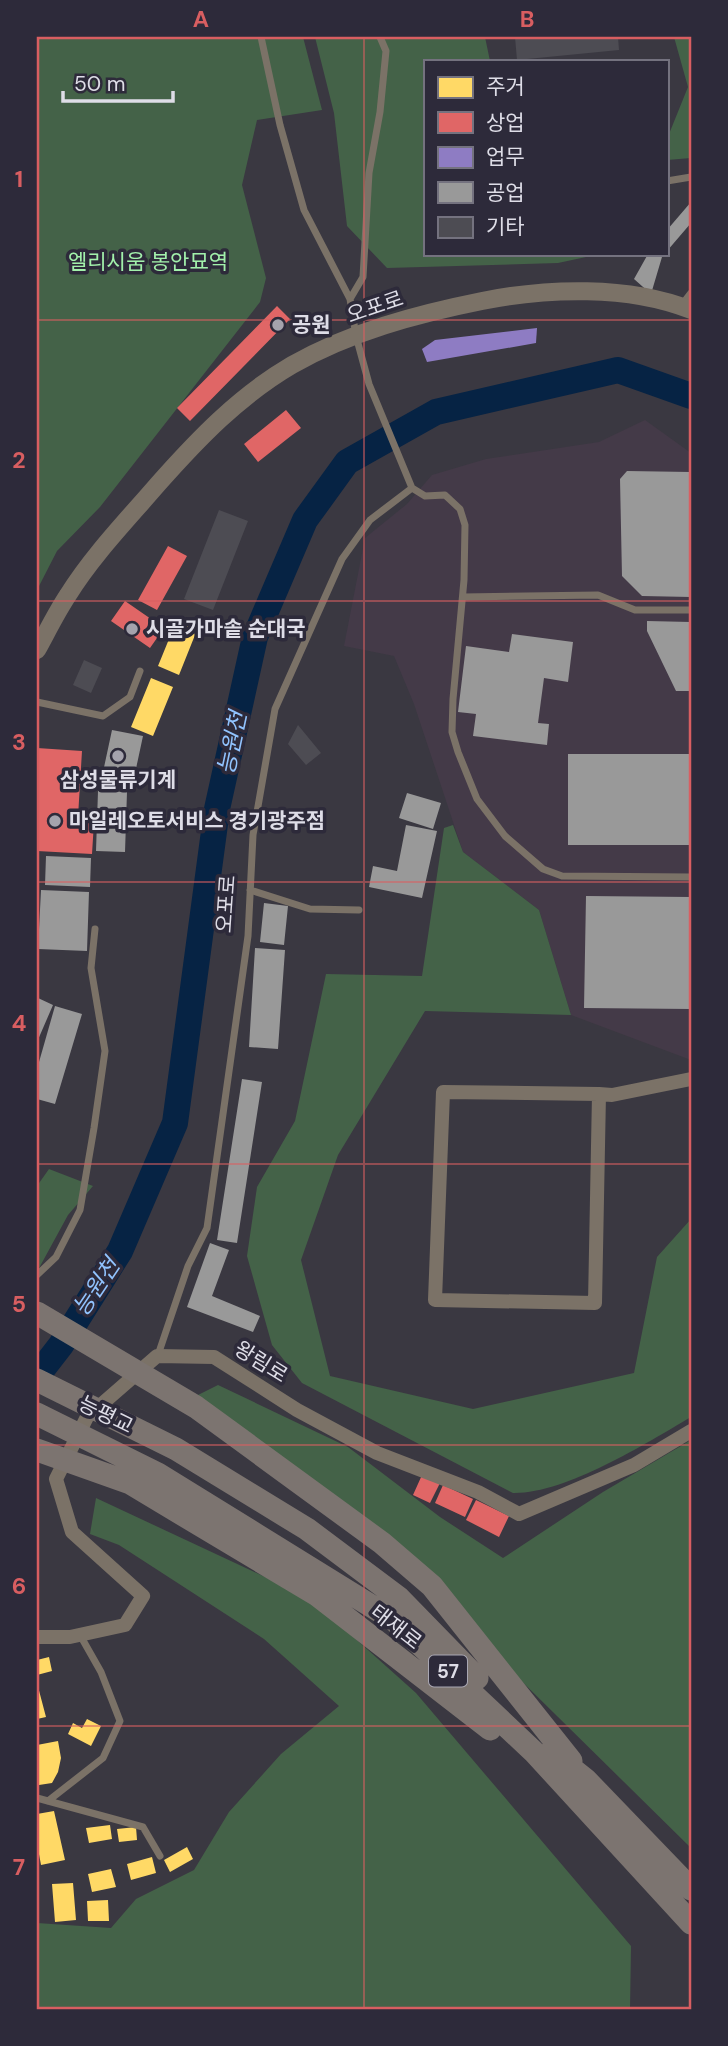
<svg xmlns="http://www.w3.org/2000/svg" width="728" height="2046" font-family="'DM Sans','Noto Sans KR',sans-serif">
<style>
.industrial{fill:#443a48}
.green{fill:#446248}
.homes{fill:#ffd966}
.shops{fill:#e06666}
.offices{fill:#8e7cc3}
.industry{fill:#999}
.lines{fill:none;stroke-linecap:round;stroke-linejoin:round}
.river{stroke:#062344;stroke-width:26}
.building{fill:#4d4c53}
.service{stroke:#7b7267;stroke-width:7}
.minor{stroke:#7b7267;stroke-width:14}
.tertiary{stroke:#7b7267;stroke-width:18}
.trunk{stroke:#7c7470;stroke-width:23}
.grid{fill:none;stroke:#d85e61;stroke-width:2;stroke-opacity:0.55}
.poi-dot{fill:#a5a3ad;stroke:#2d2a3a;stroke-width:2.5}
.labels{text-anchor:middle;stroke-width:7;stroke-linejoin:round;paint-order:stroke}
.shield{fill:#2d2a3a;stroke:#a9a7b3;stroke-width:2}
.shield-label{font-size:19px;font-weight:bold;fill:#dedde7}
.park-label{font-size:21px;fill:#a2f1ab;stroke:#2d2a3a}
.street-label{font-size:21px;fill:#dedde7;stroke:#2d2a3a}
.poi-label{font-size:21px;font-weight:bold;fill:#dedde7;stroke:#2d2a3a;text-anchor:start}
.water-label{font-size:23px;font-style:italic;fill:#91c3fe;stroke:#2d2a3a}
.neatline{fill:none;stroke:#d85e61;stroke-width:2.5}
.grid-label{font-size:23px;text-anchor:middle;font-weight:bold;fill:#d85e61}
</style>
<rect width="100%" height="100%" fill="#3a3841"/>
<path class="industrial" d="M645,420L691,453V1060L571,1015L539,910L463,852L414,704L394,656L344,646L365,538L407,504L432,475L486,459L599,442Z"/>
<path class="green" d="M37,37H303L322,110L257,120L242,185L266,278L260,302L100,507L57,551L37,590Z
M315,37H485L490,61H425V254H600L558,263L387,268L347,226L334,113Z
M674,37H691V158L667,160V139L688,87Z
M453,825L463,852L539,910L571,1015L425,1011L338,1155L301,1260L330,1376L473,1409L634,1373L657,1257L691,1219V1417C645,1444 565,1494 513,1493L302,1383L272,1345L247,1256L257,1187L295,1121L326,974L422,976L444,828Z
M49,1169L93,1186L68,1215L38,1270L37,1186Z
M218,1385L348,1447L440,1517L503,1558L603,1492L691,1440V1848L488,1648L196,1396Z
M96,1498L310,1598L416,1693L631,1946L630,2009H37V1923L111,1928L136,1899L194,1870L229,1812L281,1754L339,1706L264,1639L119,1545L90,1534Z"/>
<path class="homes" d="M178,617L199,625L179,675L158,666Z
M151,678L173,687L153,736L131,727Z
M49,1657L52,1671L37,1675V1660Z
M37,1683L46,1717L37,1719Z
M87,1719L101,1726L91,1746L68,1734L73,1723L82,1728Z
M58,1741L61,1758L58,1772L52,1783L39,1785L37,1745Z
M54,1811L65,1860L41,1865L37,1843V1814Z
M110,1825L112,1839L89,1843L86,1828Z
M136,1827L137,1840L119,1842L117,1829Z
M187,1847L193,1859L170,1872L164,1860Z
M152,1857L156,1873L131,1880L127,1864Z
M111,1869L116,1887L92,1892L88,1874Z
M73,1883L76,1920L55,1922L52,1884Z
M108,1900L109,1921H88L87,1901Z"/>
<path class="shops" d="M277,306L290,319L190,421L177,408Z
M286,410L301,428L258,462L244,444Z
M168,546L187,556L157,610L138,600Z
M125,601L164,628L150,648L111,621Z
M37,748L82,751L78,817L94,822L92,854L37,851Z
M422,1475L440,1483L430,1503L413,1495Z
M443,1485L473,1499L465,1517L435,1503Z
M476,1500L509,1516L499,1537L466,1520Z"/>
<path class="offices" d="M537,328L536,343L427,362L422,349L435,340Z"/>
<path class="industry" d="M691,202V223L667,251V230Z
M648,254L662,257L651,294L634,279Z
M627,471L691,472V597L642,596L622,576L620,479Z
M647,621L691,622V691H676L647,631Z
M512,634L573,642L568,682L544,678L538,723L549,724L547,745L473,736L476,714L458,712L466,646L509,652Z
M112,730L143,736L134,778L103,772Z
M568,754H691V845H568Z
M98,791L127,792L125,852L96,851Z
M407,793L441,803L433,829L399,818Z
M406,825L437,831L422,898L369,887L373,866L397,871Z
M46,856L91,858L90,887L45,885Z
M41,890L89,892L87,951L38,949Z
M586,896L691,897V1009L584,1008Z
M264,903L288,906L284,945L260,942Z
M255,948L285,950L278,1049L249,1047Z
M38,998L53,1005L37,1042V1001Z
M55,1006L82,1014L55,1104L37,1099V1069Z
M242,1079L262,1082L237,1243L217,1240Z
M210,1243L229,1250L212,1296L260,1316L253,1332L187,1307Z"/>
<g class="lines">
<path class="river" d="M37,1376L61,1345L120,1251L175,1123L217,809L255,637L305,520L347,462L436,412L618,370L691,396"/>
</g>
<path class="building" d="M515,37H618L619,50L517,60Z
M219,510L248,521L213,610L184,599Z
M84,660L102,668L91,693L73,685Z
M298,725L321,753L306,765L288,744Z"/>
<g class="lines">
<path class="service" d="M261,37L280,125L304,210L350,299L356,336L369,384L412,488L425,496L445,495L460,509L465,525L464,580L453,699L452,732L458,752L477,799L505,836L543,869L562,876L691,877
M667,181L691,177
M350,299L363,277L369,173L380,112L386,51L380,37
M681,306L691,293
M463,597L598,595L635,610H691
M37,702L103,716L130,697L140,671
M250,890L310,909L359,910
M37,1275L56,1257L80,1210L94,1128L105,1051L91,968L95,929
M158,1355L188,1266L207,1228L248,936L253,835L275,709L342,559L370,520L412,488
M37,1798L143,1827L160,1856
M48,1801L103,1758L120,1721L101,1672L80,1635"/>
<path class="minor" d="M599,1094L595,1303L435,1300L443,1092L599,1094L612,1095L691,1079
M37,1637H70L125,1625L143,1596L72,1532L56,1479L87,1417L157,1356L214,1357L297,1410L377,1453L478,1492L519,1514L634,1465L691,1431"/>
<path class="tertiary" d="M37,650C47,632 56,613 68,595C93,555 127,520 158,484C198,439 239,396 292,365C350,332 417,314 482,301C547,288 628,285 691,310"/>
<path class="trunk" d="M37,1313L196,1407L382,1543L432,1586L571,1761
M37,1380L176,1449L307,1529L399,1598L477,1678
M37,1414L158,1474L394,1620L535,1753L691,1923
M37,1450L130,1483L317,1595L490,1729
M551,1752L586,1780L691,1889"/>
</g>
<path class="grid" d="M364,37V2009M37,320H691M37,601H691M37,882H691M37,1164H691M37,1445H691M37,1726H691"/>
<g class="poi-dot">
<circle cx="278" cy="325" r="7"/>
<circle cx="132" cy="629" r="7"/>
<circle cx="118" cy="756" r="7"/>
<circle cx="55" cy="821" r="7"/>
</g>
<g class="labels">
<rect class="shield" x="429" y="1655.5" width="38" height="31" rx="5"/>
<g class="shield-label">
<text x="448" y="1678">57</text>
</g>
<g class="park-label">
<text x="148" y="269">엘리시움 봉안묘역</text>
</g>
<g class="street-label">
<text transform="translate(375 307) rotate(-19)" y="7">오포로</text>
<text transform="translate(226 904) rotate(-86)" y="7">오포로</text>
<text transform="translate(261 1362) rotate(32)" y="7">왕림로</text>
<text transform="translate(106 1415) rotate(26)" y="7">능평교</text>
<text transform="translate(396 1627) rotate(38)" y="7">태재로</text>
</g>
<g class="poi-label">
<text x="292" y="332">공원</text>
<text x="146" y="636">시골가마솥 순대국</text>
<text x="118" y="787" text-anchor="middle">삼성물류기계</text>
<text x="69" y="828">마일레오토서비스 경기광주점</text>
</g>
<g class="water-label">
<text transform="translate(232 743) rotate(-78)" y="8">능원천</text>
<text transform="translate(96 1287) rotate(-56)" y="8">능원천</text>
</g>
</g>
<rect width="728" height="2046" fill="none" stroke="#2d2a3a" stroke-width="77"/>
<rect x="424" y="60" width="245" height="196" fill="#2d2a3a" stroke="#74727f" stroke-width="2"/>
<rect x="438" y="77" width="35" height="21" fill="#ffd966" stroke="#74727f" stroke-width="2"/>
<text x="486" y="94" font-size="21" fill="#dedde7">주거</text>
<rect x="438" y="112" width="35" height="21" fill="#e06666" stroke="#74727f" stroke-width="2"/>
<text x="486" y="130" font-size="21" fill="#dedde7">상업</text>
<rect x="438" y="147" width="35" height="21" fill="#8e7cc3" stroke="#74727f" stroke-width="2"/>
<text x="486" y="164" font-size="21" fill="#dedde7">업무</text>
<rect x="438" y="182" width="35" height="21" fill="#999999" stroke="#74727f" stroke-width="2"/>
<text x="486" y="200" font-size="21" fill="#dedde7">공업</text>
<rect x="438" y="217" width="35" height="21" fill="#4d4c53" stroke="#74727f" stroke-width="2"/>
<text x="486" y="234" font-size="21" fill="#dedde7">기타</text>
<path d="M63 91v10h110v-10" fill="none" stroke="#dedde7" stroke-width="3.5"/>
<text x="74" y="91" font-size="21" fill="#dedde7" stroke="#2d2a3a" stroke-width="5" paint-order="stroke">50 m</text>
<rect x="38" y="38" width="652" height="1970" class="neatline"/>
<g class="grid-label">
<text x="201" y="27">A</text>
<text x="527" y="27">B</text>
<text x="19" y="187">1</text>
<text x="19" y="468">2</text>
<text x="19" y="750">3</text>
<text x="19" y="1031">4</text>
<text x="19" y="1312">5</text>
<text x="19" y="1594">6</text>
<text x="19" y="1875">7</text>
</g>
</svg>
